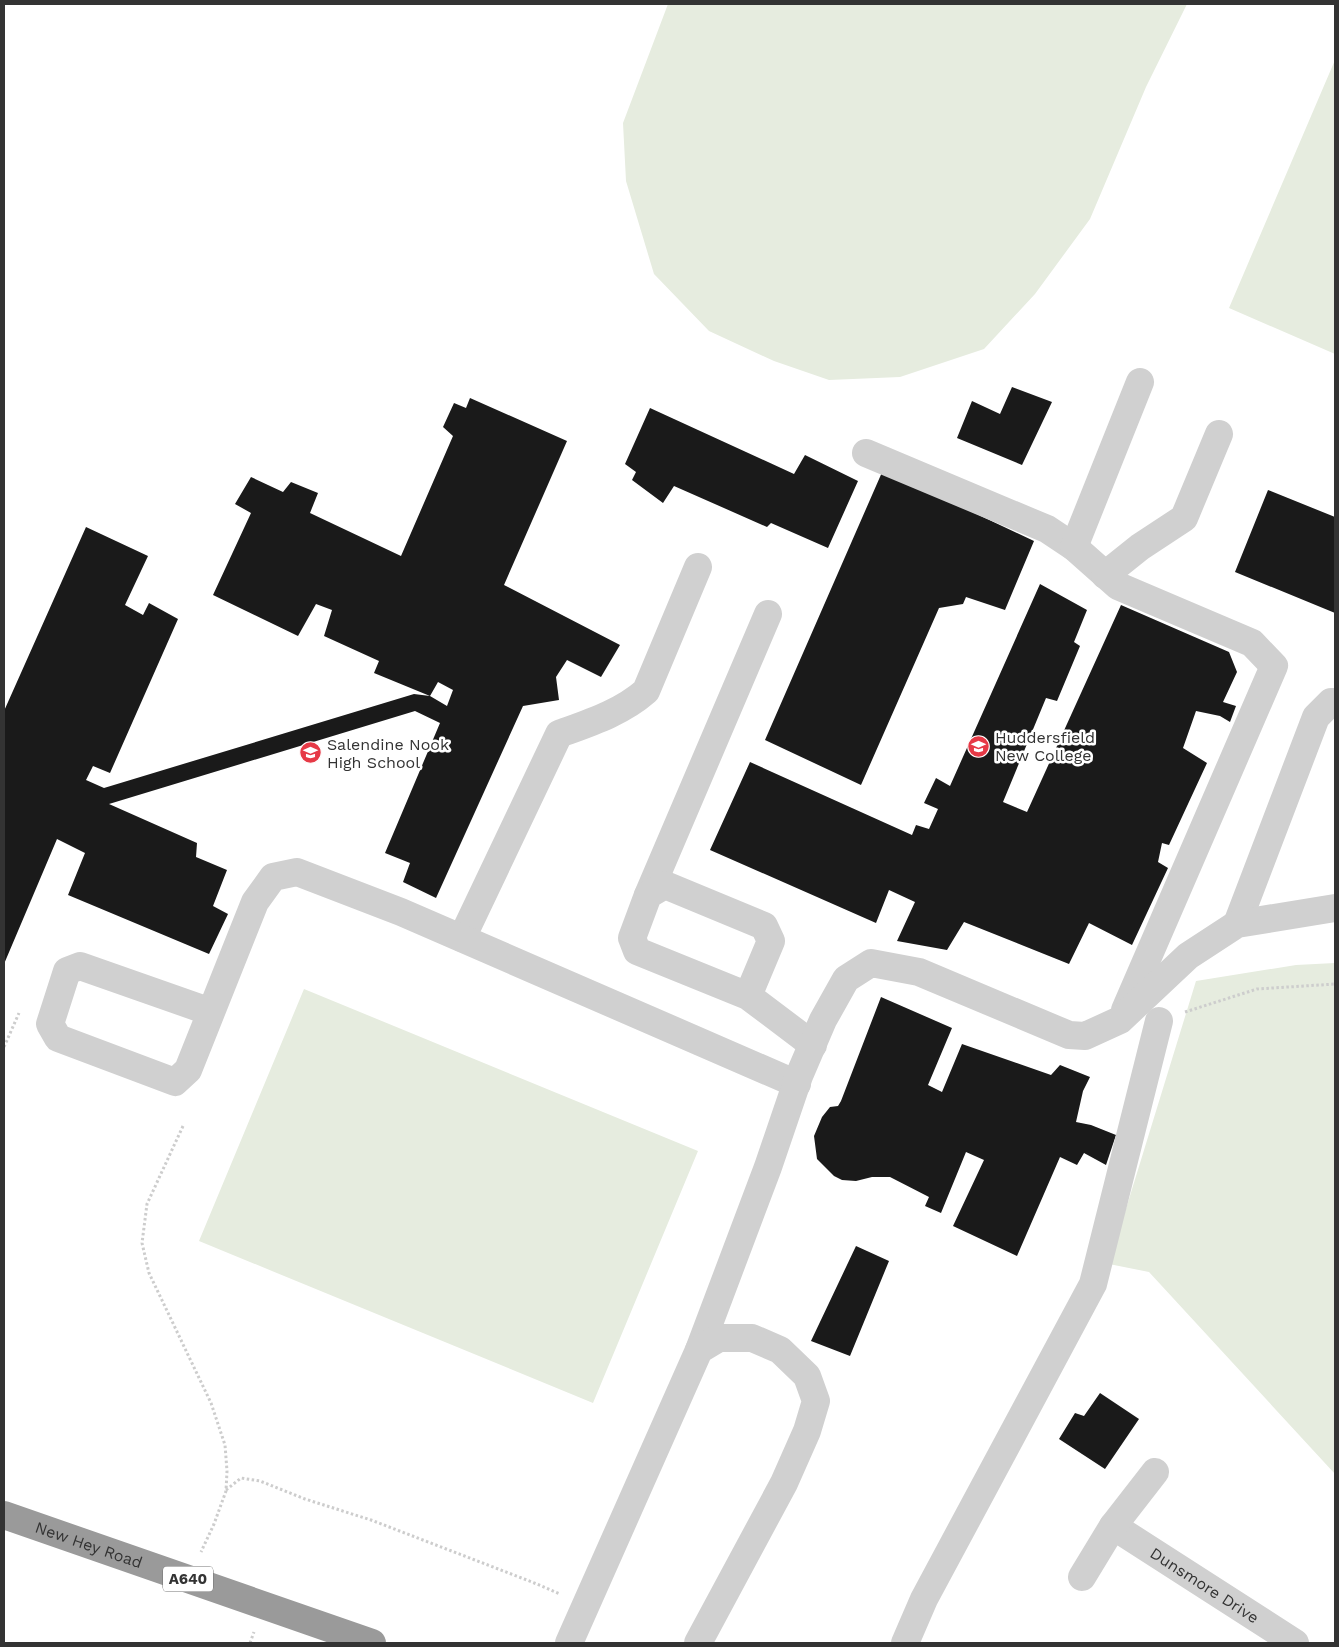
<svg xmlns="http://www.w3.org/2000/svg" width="1339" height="1647" font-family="'Work Sans',sans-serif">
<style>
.green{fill:#e6ecdf}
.building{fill:#1a1a1a}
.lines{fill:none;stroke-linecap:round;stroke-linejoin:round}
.path{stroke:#cdcdcd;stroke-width:3;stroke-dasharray:2.5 2.5;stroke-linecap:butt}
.minor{stroke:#d0d0d0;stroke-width:28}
.highway{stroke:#9a9a9a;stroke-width:28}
.labels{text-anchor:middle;stroke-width:5;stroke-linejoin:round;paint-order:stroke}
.shield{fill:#fff;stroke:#707070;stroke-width:1}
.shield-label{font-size:15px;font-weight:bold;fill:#333}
.poi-label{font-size:16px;fill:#333;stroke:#fff;text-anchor:start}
.street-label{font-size:16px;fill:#333;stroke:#fff}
</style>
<rect width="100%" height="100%" fill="#fff"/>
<path class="green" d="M668,4H1187L1146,87L1090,219L1035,294L984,349L900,377L829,380L774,361L709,331L654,274L626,181L623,123Z
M1335,60V354L1229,308Z
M1335,963V1474L1149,1272L1109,1264L1196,981L1296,965Z
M304,989L698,1151L593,1403L199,1241Z"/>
<path class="building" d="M1012,387L1052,402L1022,465L957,438L972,401L1000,414Z
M470,398L567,441L504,585L620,645L601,677L567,660L556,677L559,700L523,706L436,898L403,882L410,863L385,853L440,723L415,711L109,804L197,843L196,857L227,870L213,906L228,914L209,954L68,895L85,853L57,839L4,964V711L86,527L148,556L125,605L143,615L149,603L178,619L110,773L93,766L86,780L104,788L414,694L430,696L447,706L453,690L438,682L430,696L374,673L379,661L324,636L332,610L316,604L298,636L213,595L251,513L235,504L251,477L283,492L291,482L318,493L310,513L401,556L453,436L443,427L454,403L466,408Z
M650,408L794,474L805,455L858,481L828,548L771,523L767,527L674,486L663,503L632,480L636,472L625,464Z
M883,470L1034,541L1005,610L966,597L963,604L939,608L861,785L765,740Z
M1268,490L1335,517V613L1235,572Z
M1040,584L1087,610L1074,642L1080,646L1057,701L1046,698L1003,802L1027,812L1121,605L1229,652L1237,672L1223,702L1236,706L1230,722L1220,716L1196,711L1183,748L1207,763L1169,845L1162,843L1158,862L1168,868L1132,945L1089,923L1069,964L964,922L947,950L897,941L915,902L889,890L876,923L710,850L750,762L912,835L916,825L929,829L938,809L924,803L936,778L950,786Z
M881,997L952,1028L928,1085L942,1092L962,1044L1051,1075L1060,1065L1090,1077L1083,1091L1076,1122L1091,1125L1116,1135L1106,1165L1084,1153L1077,1165L1060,1157L1017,1256L953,1226L984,1160L966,1152L941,1213L925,1206L929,1197L890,1177H872L856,1181L842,1180L834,1176L817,1159L814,1136L822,1117L830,1107L838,1106L841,1101Z
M856,1246L889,1261L850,1356L811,1341Z
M1100,1393L1139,1419L1105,1469L1059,1439L1075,1413L1084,1416Z"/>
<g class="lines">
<path class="path" d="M1185,1012L1257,989L1335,984
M4,1047L19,1013
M183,1126L147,1204L142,1243L149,1273L211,1403L225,1445L227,1471L226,1491L214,1524L201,1552
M226,1490L241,1478L260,1481L305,1499L371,1520L532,1582L560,1594
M250,1643L254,1632"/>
<g class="minor">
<path d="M866,453L1047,529L1074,547L1118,586L1252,643L1274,666L1125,1010"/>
<path d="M1074,547L1140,382"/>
<path d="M1105,575L1140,547L1184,518L1219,434"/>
<path d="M648,895L768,614"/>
<path d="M1237,924L1316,717L1331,702H1335"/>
<path d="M462,938L559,734C589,723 621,713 646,691L698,567"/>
<path d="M748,996L771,941L764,926L665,885L648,895L632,938L637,951L748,996L813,1045"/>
<path d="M211,1012L80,966L67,971L50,1024L58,1038L175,1082L188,1070L255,902L273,877L297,872L401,912L797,1084"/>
<path d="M699,1350L768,1167L799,1076L823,1020L846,979L871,963L919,972L1069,1035L1085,1036L1120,1020L1188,956L1237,924L1335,908"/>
<path id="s1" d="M1113,1526L1295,1643"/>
<path d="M1082,1577L1113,1526L1155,1472"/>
<path d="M569,1643L699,1350L719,1338H752L780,1350L807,1376L816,1401L807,1431L784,1483L698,1643"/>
<path d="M905,1643L924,1599L1093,1284L1159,1021"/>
</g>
<path class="highway" id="s2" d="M4,1515L372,1643"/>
</g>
<defs>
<symbol id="university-disc" viewBox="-11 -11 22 22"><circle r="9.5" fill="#e63946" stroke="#fff"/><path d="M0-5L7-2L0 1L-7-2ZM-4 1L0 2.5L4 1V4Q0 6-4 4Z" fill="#fff"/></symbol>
<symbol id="school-disc" viewBox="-11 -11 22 22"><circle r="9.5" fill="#e63946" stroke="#fff"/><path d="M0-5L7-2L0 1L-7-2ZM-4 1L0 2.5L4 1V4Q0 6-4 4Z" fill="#fff"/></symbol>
</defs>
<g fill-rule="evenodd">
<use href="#university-disc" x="966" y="734" width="25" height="25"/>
<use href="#school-disc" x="298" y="740" width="25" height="25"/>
</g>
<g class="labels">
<rect class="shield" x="163" y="1566.5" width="50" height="25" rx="4"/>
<g class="shield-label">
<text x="188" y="1584">A640</text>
</g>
<g class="poi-label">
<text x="995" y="743">Huddersfield<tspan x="995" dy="18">New College</tspan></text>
<text x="327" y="750">Salendine Nook<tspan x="327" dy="18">High School</tspan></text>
</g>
<g class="street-label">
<text dy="6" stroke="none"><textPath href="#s2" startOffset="90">New Hey Road</textPath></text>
<text dy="6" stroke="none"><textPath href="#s1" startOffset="109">Dunsmore Drive</textPath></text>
</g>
</g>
<rect width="1339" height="1647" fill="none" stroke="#333333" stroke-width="10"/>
</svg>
